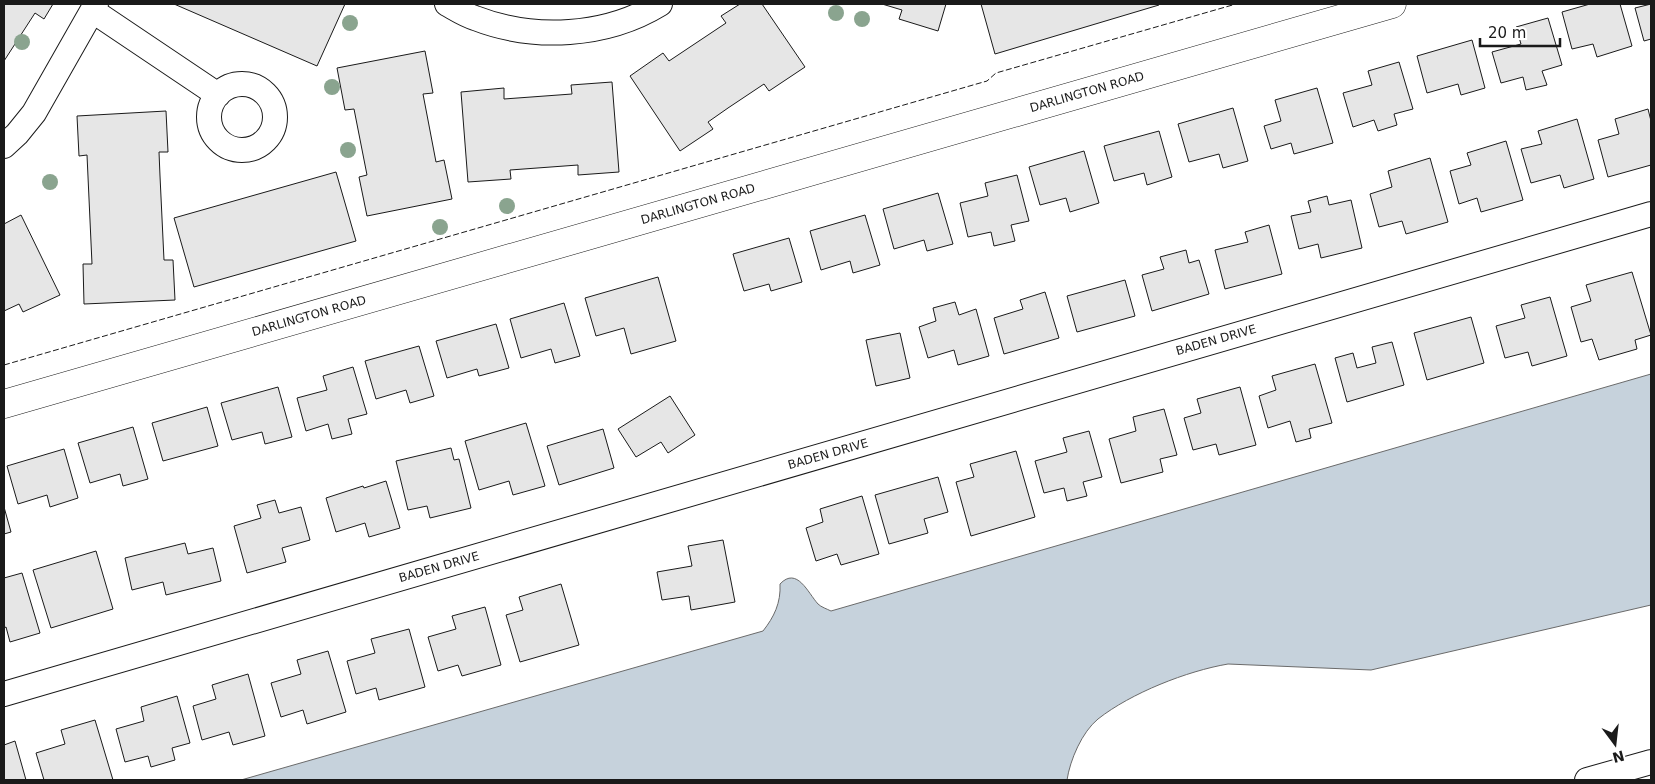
<svg xmlns="http://www.w3.org/2000/svg" width="1655" height="784" font-family="'DejaVu Sans',sans-serif">
<style>
.water{fill:#c6d2dc;stroke:#6a6a6a}
.building{fill:#e6e6e6;stroke:#1a1a1a}
.lines{fill:none;stroke-linecap:round;stroke-linejoin:round}
.street-casing{stroke:#1a1a1a;stroke-width:26}
.secondary-casing{stroke:#1a1a1a;stroke-width:29}
.street{stroke:#fff;stroke-width:24}
.secondary{stroke:#fff;stroke-width:28}
.fence{stroke:#1a1a1a;stroke-width:1;stroke-dasharray:6 2.5;stroke-linecap:butt}
.tree{fill:#8aa48f}
.labels{text-anchor:middle;stroke-width:4;stroke-linejoin:round;paint-order:stroke}
.street-label{font-size:12px;fill:#1a1a1a;stroke:#fff}
</style>
<rect width="100%" height="100%" fill="#fff"/>
<path class="water" d="M1651,374V605L1371,670L1228,664C1187,671 1131,693 1098,719C1082,732 1070,760 1067,780H241L763,631C774,617 781,603 780,584C797,566 808,593 818,604C821,607 827,609 831,611Z"/>
<path class="building" d="M4,4H53L44,19L35,13L4,61Z
M174,4H345L317,66Z
M740,4H762L805,67L769,91L764,84L728,108L708,122L713,129L680,151L630,76L663,53L669,61L726,23L721,16Z
M882,4H946L938,31L899,19L902,10Z
M981,4H1158L1159,5L995,54Z
M1590,4H1620L1632,46L1597,57L1593,44L1572,49L1562,12Z
M1651,4V39L1644,41L1635,8Z
M1548,18L1562,65L1542,71L1547,85L1526,90L1523,77L1501,83L1492,52L1521,44L1516,27Z
M1472,40L1485,88L1461,95L1458,84L1427,93L1417,56Z
M425,51L433,93L423,94L436,162L444,160L452,199L367,216L359,177L367,175L354,109L345,110L337,68Z
M1399,62L1413,109L1394,114L1397,125L1378,131L1374,120L1353,127L1343,93L1372,85L1368,71Z
M612,82L619,172L578,175V165L510,170L511,179L468,182L461,92L504,88V99L572,94L571,85Z
M1317,88L1333,143L1294,154L1291,143L1271,149L1264,126L1281,121L1275,100Z
M1233,108L1248,161L1223,168L1219,154L1189,162L1178,124Z
M1648,109L1651,121V165L1608,177L1598,140L1619,134L1615,119Z
M166,111L168,152H159L160,176L164,260H173L175,300L84,304L83,264H92L87,155L79,156L77,116Z
M1577,119L1594,179L1564,188L1560,175L1531,183L1521,149L1542,144L1538,131Z
M1159,131L1172,177L1147,185L1144,173L1114,181L1104,146Z
M1506,141L1523,200L1481,212L1477,198L1459,204L1450,171L1471,165L1467,153Z
M1084,151L1099,203L1070,212L1066,198L1040,205L1029,167Z
M1430,158L1448,222L1406,234L1402,221L1379,227L1370,194L1392,187L1388,171Z
M336,172L356,241L194,287L174,218Z
M1017,175L1029,221L1011,225L1015,241L994,246L991,232L968,237L960,203L988,196L985,183Z
M938,193L953,244L927,251L924,240L894,249L883,209Z
M1327,196L1329,205L1351,200L1362,248L1321,258L1318,244L1299,249L1291,216L1311,212L1308,201Z
M21,215L60,295L23,312L19,304L4,311V224Z
M865,215L880,265L853,273L850,261L821,270L810,231Z
M1269,225L1282,274L1225,289L1215,250L1248,242L1245,232Z
M789,238L802,282L771,291L769,284L744,291L733,254Z
M1186,250L1189,263L1199,260L1209,294L1152,311L1142,275L1164,269L1160,257Z
M1632,272L1651,335L1635,340L1637,349L1599,360L1592,339L1581,342L1571,307L1591,301L1586,285Z
M658,277L676,341L631,354L624,328L596,336L585,298Z
M1125,280L1135,316L1077,332L1067,296Z
M1045,292L1059,338L1004,354L994,318L1023,309L1020,300Z
M1550,297L1567,356L1532,366L1528,352L1505,358L1496,326L1525,318L1521,305Z
M955,302L959,315L976,309L989,356L958,365L954,350L928,358L919,327L936,321L933,308Z
M564,303L580,356L555,363L551,349L521,358L510,319Z
M1471,317L1484,363L1427,380L1414,333Z
M496,324L509,368L479,376L477,369L447,378L436,341Z
M900,333L910,378L876,386L866,340Z
M1392,342L1404,385L1347,402L1335,358L1353,353L1357,368L1376,363L1372,347Z
M419,346L434,396L410,403L406,390L376,399L365,361Z
M1315,364L1332,423L1309,429L1311,438L1296,442L1290,421L1268,428L1259,396L1276,390L1272,376Z
M353,367L367,414L348,419L352,434L332,439L328,424L306,431L297,398L327,390L323,376Z
M278,387L292,437L265,444L262,432L232,440L221,403Z
M1240,387L1256,445L1219,455L1216,444L1193,450L1184,418L1201,413L1197,399Z
M670,396L695,435L668,453L661,442L636,457L618,429Z
M207,407L218,446L163,461L152,423Z
M1164,409L1177,455L1160,459L1163,472L1121,483L1109,439L1136,431L1133,417Z
M526,423L545,486L513,495L509,481L479,490L465,441Z
M133,427L148,479L123,486L120,474L90,483L78,443Z
M603,429L614,468L559,485L547,446Z
M1089,431L1102,477L1083,482L1087,496L1067,501L1064,488L1044,493L1035,461L1067,452L1063,438Z
M451,448L454,460L459,459L471,508L430,518L427,506L408,510L396,461Z
M64,449L78,498L50,507L47,495L18,504L7,466Z
M1016,451L1035,517L971,536L956,482L974,477L970,464Z
M938,477L948,512L924,519L928,533L889,544L875,495Z
M386,481L400,528L369,537L365,523L336,532L326,498L363,486L364,488Z
M862,496L879,554L841,565L837,554L816,561L806,528L823,522L820,509Z
M275,500L279,513L301,507L310,540L282,548L286,562L247,573L234,526L261,518L257,505Z
M4,507L11,532L4,534Z
M723,540L735,602L691,610L689,596L662,600L657,572L692,566L688,546Z
M185,543L188,554L213,548L221,581L166,595L163,582L132,590L125,558Z
M96,551L113,609L51,628L33,570Z
M22,573L40,633L10,642L6,627L4,628V578Z
M561,584L579,645L520,662L506,615L523,610L519,597Z
M485,607L501,665L462,676L458,665L438,671L428,637L456,629L452,616Z
M409,629L425,687L379,700L376,688L356,694L347,661L375,653L371,639Z
M328,651L346,712L307,724L303,710L281,717L271,683L301,674L297,660Z
M248,674L265,736L233,745L229,732L202,740L193,706L216,699L212,685Z
M177,696L190,743L172,748L175,760L151,767L148,756L125,762L116,729L144,721L141,707Z
M95,720L113,780H44L36,753L65,744L61,730Z
M15,741L26,780H4V745Z"/>
<g class="lines">
<defs>
<path id="street" d="M447,4C456,9 465,15 475,18C534,41 606,37 660,4
M93,11L218,95
M209 117a33 33 0 1 1 66 0a33 33 0 1 1-66 0Z
M4,146L17,134L34,113L96,4
M4,694L1651,214
M1587,780L1651,762"/>
<path id="secondary" d="M4,404L1392,4"/>
</defs>
<use href="#street" class="street-casing"/>
<use href="#secondary" class="secondary-casing"/>
<use href="#street" class="street"/>
<use href="#secondary" class="secondary"/>
<path class="fence" d="M4,365L973,85L987,81L996,73L1236,4"/>
</g>
<g class="tree">
<circle cx="836" cy="13" r="8"/>
<circle cx="862" cy="19" r="8"/>
<circle cx="350" cy="23" r="8"/>
<circle cx="22" cy="42" r="8"/>
<circle cx="332" cy="87" r="8"/>
<circle cx="348" cy="150" r="8"/>
<circle cx="50" cy="182" r="8"/>
<circle cx="507" cy="206" r="8"/>
<circle cx="440" cy="227" r="8"/>
</g>
<g class="labels">
<g class="street-label">
<text transform="translate(1087 92) rotate(-16)" y="4">DARLINGTON ROAD</text>
<text transform="translate(698 204) rotate(-16)" y="4">DARLINGTON ROAD</text>
<text transform="translate(309 316) rotate(-16)" y="4">DARLINGTON ROAD</text>
<text transform="translate(1216 340) rotate(-16)" y="4">BADEN DRIVE</text>
<text transform="translate(828 454) rotate(-16)" y="4">BADEN DRIVE</text>
<text transform="translate(439 567) rotate(-16)" y="4">BADEN DRIVE</text>
</g>
</g>
<rect width="1655" height="784" fill="none" stroke="#1a1a1a" stroke-width="10"/>
<g transform="translate(1615 744) rotate(165)" stroke="#ffffff" stroke-width="4" paint-order="stroke">
<path d="M0-4L9 19L0 12L-9 19Z" fill="#1a1a1a"/>
<text y="-8" font-size="14" font-weight="bold" text-anchor="middle" fill="#1a1a1a">N</text>
</g>
<path d="M1480 38v8h80v-8" fill="none" stroke="#1a1a1a" stroke-width="2.5"/>
<text x="1488" y="38" font-size="15" fill="#1a1a1a" stroke="#ffffff" stroke-width="4" paint-order="stroke">20 m</text>
</svg>
